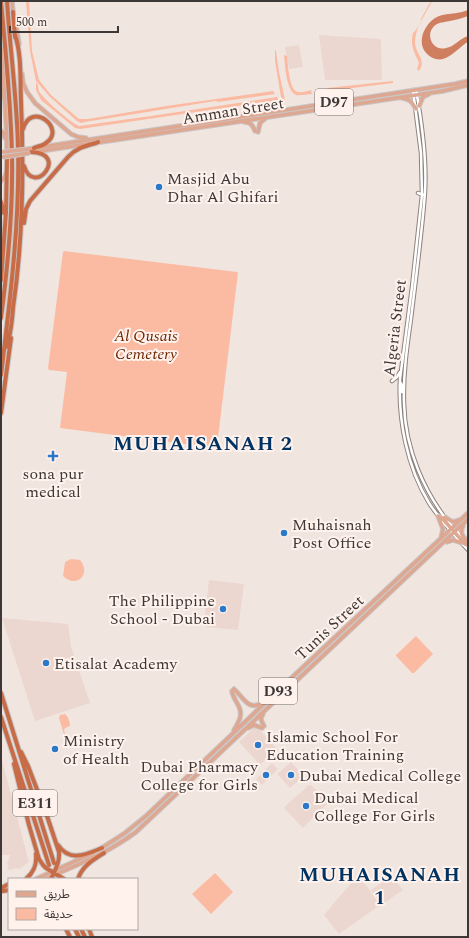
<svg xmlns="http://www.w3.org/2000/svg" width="469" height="938" font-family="Spectral,'Noto Sans Arabic',serif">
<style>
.built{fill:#ebd7cf}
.green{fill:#fbbba2}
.water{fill:#cf7f5f}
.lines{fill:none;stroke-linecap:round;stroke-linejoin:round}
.secondary-casing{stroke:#8d827e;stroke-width:4.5}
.primary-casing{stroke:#c9c7c7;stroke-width:5.5}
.motorway-casing{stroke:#c9c7c7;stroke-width:6}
.secondary{stroke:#fff;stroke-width:2.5}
.primary{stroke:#dea791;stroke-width:3.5}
.motorway{stroke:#c86c47;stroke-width:4}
.primary-bridge-casing{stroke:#c9c7c7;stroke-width:5.5;stroke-linecap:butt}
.primary-bridge{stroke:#dea791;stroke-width:3.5}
.poi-dot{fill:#2b78c8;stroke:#fff2ed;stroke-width:1.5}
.labels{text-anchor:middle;stroke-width:4;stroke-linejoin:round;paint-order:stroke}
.shield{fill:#fff2ed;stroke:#77706d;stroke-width:1}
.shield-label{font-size:15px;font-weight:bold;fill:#3d3836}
.street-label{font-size:16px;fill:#3d3836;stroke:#fff2ed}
.poi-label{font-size:16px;fill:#3d3836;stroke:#fff2ed;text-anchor:start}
.park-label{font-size:16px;font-style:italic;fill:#6d2500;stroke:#fff2ed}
.district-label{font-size:20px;font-weight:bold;letter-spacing:1px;fill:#003262;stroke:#fff2ed}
</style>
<rect width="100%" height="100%" fill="#f1e5e0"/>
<path class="built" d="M319,35L381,39L382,80H325Z
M299,45L303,67L289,69L285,47Z
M209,580L244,584L238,630L206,627L204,622Z
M2,618L68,624L71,647L90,703L35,721Z
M256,726L277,749L260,765L239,742Z
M1,757L29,862L19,869L16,868L9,870L7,868L9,866L7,864L10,855H1Z
M291,762L304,776L290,788L277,774Z
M272,763L278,769L262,785L256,779Z
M309,785H311L327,801V804L303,828L302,827L285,809L284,807Z
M391,876L403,890L381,905L371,890Z
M357,877L366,885L380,905L339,934L324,915L345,890Z"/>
<path class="green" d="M26,1H29L32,51L39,80L51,95L79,119H88L166,106L273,91L275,94L218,102L216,101L209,102L85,122L81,123L77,121L50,97L36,81L30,51Z
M431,1H432C426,14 415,27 415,42C415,54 427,59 419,71L417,69L419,63C418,60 416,57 415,54C412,47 411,40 413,33C415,32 420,24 421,22V19Z
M275,50L276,51L279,72L285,100H283L281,97L275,61Z
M284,55L287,56C288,64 289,91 298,92C302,93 307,91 311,90L312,94C307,94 300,96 296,95C286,90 285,65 284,55Z
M393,81V83L328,91L327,88Z
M36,82C39,86 38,88 39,91C43,99 70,122 79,126L151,116L277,97L279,100L80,129L75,128L41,100L36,90Z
M64,251L237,272L238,273L217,446L216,448L60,428L67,372L49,370L48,368L63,252Z
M71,559L80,560C92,574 76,589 63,576L65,562Z
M416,636L433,654L414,673H412L396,656V655Z
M65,714C68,716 70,722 70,726L65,728L64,730L66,738H65L59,718L60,715Z
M215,873L233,892L211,914L192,894Z"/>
<path class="water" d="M468,10V16C462,18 456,20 450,21C446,22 441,22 437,24C424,31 431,52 446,48C454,47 459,39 468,36V42L466,43C459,48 452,56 443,59C439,60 434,59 431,57C415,47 422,27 435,18C444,12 457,15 468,10Z"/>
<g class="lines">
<defs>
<path id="secondary" d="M413,90L421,153L422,195L412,287L400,379C398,420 407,467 429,503C440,520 454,535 468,550
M416,90C422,123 427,158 425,192C422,234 416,277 411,319C407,347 403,375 404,403C405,449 424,493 453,528
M418,193L423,195
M392,381L397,377L400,372
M400,382L402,385V392
M456,531L464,539"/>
<path id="primary" d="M12,1L13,13
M15,19L19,44
M1,48C4,85 7,122 7,159
M22,74L23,83L27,92L35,103L71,134L78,137L86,138
M402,98C410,99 412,102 416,109
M1,99L2,85
M419,106L423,97L429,94
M244,122C251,122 253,126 255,131
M1,131L4,134L5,138
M258,132L260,123L266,118
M29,149L455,84L468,81
M34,152L443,91L468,85
M1,181L5,177L6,173
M438,516L442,518L465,544L468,545
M438,516L443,529L441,538
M445,517C450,521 453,523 459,520
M463,526C459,533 463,537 468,542
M447,542L453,540L462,543
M234,689C244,698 248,712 264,702
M232,691C233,701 243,706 240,718C238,723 237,726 234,730
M263,714C260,718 261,721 264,726
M248,728L254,725L262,728
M100,849L125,833L146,816L286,683L468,513
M36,879L93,853
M45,879C77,865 108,853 136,832L468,519"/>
<path id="motorway" d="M1,2C6,53 11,105 12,157C13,211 8,265 1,318
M13,12L15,37
M23,129C31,100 67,129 46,143C43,146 38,146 34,148
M24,166C34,198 70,153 31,152
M1,202L4,213
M24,223L26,209L30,201L68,157C76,148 85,146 96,143L98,142
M1,280L6,212L7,159
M6,347C11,336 12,321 13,308C23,240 24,171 21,102C20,80 22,56 15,35
M1,375C10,299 20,223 18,147C17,98 10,50 7,1
M1,413L11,338
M1,693L54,863
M1,717L49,865
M21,752L28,766L46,813L59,852C60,862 55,870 51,879
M14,764L29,825L39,859L43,865L46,868L64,879
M58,845C70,863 87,854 102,848
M26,879C34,872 37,865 36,854
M78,879C82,866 93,860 104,853
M3,887L9,884
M3,891L9,890
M66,929L70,937
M75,929L79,937
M81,929L85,937
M89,929L92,937"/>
</defs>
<use href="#secondary" class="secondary-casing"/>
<use href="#primary" class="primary-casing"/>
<use href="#motorway" class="motorway-casing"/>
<use href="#secondary" class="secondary"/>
<use href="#primary" class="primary"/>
<use href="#motorway" class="motorway"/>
<defs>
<path id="primary-bridge" d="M3,152L29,149
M3,157L29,153"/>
</defs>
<use href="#primary-bridge" class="primary-bridge-casing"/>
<use href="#primary-bridge" class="primary-bridge"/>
</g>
<g class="poi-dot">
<circle cx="159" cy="187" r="4"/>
<path d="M51 450h4v4h4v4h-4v4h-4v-4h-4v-4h4z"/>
<circle cx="284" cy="533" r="4"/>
<circle cx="223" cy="609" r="4"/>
<circle cx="46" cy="663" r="4"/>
<circle cx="258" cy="745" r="4"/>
<circle cx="55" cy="749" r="4"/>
<circle cx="266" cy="775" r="4"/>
<circle cx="291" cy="775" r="4"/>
<circle cx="306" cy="806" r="4"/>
</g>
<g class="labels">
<g class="shield">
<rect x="315" y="89" width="38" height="26" rx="3"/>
<rect x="259" y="678" width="38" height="26" rx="3"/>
<rect x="13" y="790" width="44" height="26" rx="3"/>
</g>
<g class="shield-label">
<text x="334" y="107">D97</text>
<text x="278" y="696">D93</text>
<text x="35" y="808">E311</text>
</g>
<g class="street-label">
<text transform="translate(233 110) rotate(-9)" y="6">Amman Street</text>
<text transform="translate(394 328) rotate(-83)" y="6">Algeria Street</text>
<text transform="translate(329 627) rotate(-43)" y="6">Tunis Street</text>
</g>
<g class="poi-label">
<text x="167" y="184">Masjid Abu<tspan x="167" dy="18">Dhar Al Ghifari</tspan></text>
<text x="53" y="479" text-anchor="middle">sona pur<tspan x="53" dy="18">medical</tspan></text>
<text x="292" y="530">Muhaisnah<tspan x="292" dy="18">Post Office</tspan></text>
<text x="215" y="606" text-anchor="end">The Philippine<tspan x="215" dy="18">School - Dubai</tspan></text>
<text x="54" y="669">Etisalat Academy</text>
<text x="266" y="742">Islamic School For<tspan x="266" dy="18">Education Training</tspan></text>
<text x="63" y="746">Ministry<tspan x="63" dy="18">of Health</tspan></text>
<text x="258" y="772" text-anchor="end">Dubai Pharmacy<tspan x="258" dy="18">College for Girls</tspan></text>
<text x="299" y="781">Dubai Medical College</text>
<text x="314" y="803">Dubai Medical<tspan x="314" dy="18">College For Girls</tspan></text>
</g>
<g class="park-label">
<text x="146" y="341">Al Qusais<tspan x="146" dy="18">Cemetery</tspan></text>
</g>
<g class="district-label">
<text x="203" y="450">MUHAISANAH 2</text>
<text x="380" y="881">MUHAISANAH<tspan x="380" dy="23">1</tspan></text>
</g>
</g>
<rect width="469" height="938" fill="none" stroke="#3d3836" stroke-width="4"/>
<rect x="8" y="878" width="130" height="52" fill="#fff2ed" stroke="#b1a8a4"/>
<rect x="16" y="891" width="20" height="6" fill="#dea791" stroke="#b1a8a4"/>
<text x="44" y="898" font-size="12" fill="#3d3836">طريق</text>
<rect x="16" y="908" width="20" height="12" fill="#fbbba2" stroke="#b1a8a4"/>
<text x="44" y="918" font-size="12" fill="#3d3836">حديقة</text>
<path d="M10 26v6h108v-6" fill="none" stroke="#3d3836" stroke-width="2"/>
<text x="16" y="26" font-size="12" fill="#3d3836" stroke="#fff2ed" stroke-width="3" paint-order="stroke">500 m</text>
</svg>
